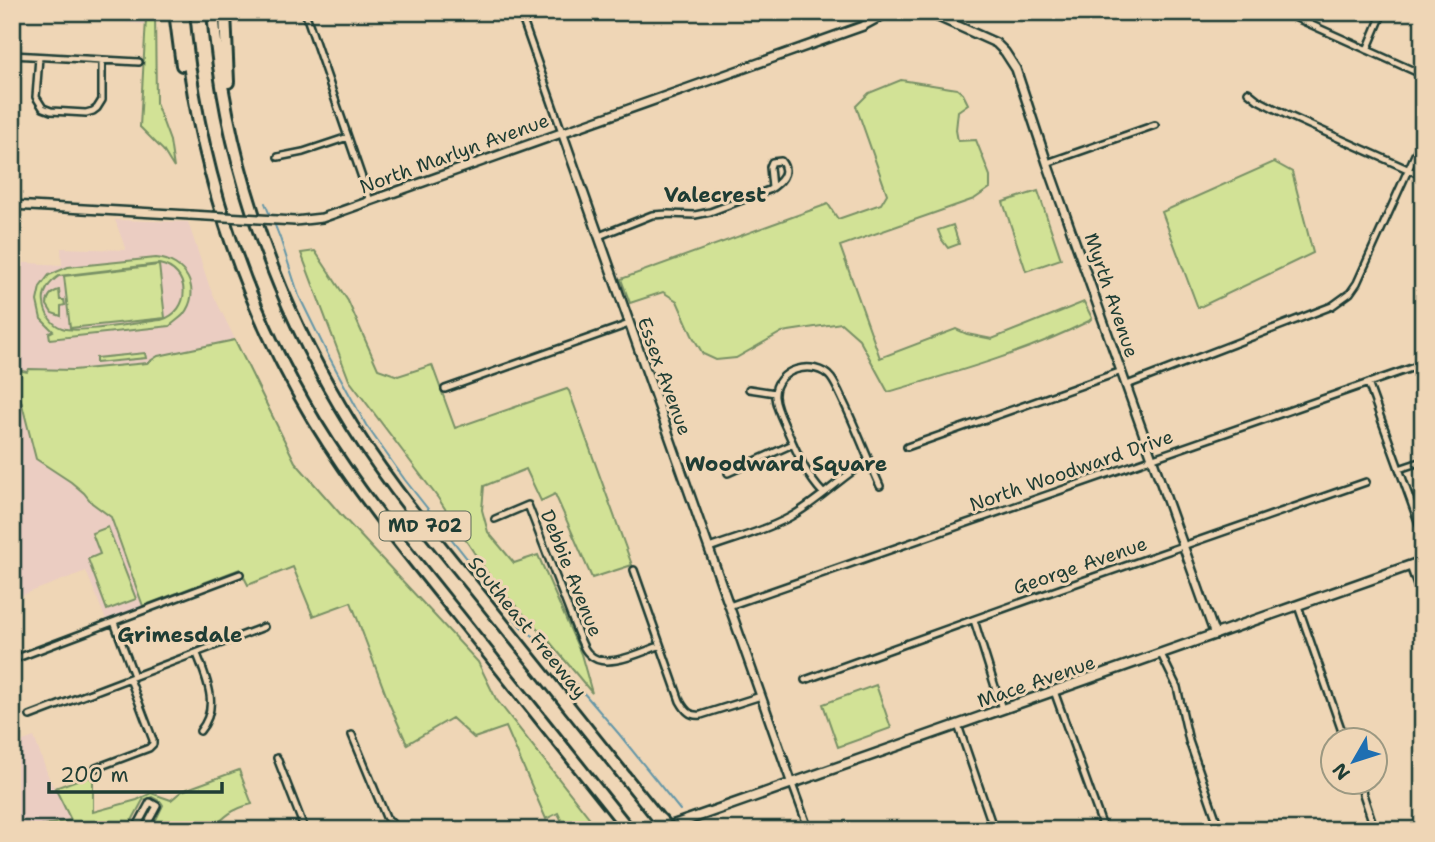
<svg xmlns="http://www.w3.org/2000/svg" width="1435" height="842" font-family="'Shantell Sans',sans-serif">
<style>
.built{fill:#ebcdc2}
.green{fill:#d2e296;stroke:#789065;stroke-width:2;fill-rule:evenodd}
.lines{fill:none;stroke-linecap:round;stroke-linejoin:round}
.stream{stroke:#6496a7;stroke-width:2}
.minor-casing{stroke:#1f3d34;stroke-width:10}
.tertiary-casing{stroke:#1f3d34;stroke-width:12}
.secondary-casing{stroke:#1f3d34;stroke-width:13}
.motorway-casing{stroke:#1f3d34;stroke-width:16}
.minor{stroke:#efd6b6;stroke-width:5}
.tertiary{stroke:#efd6b6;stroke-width:7}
.secondary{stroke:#efd6b6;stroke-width:8}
.motorway{stroke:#efd6b6;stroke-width:10}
.tertiary-bridge-casing{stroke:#1f3d34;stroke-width:12;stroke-linecap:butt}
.motorway-bridge-casing{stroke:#1f3d34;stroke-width:16;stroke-linecap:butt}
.tertiary-bridge{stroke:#efd6b6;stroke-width:7}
.motorway-bridge{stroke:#efd6b6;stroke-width:10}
.labels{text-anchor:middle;stroke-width:6;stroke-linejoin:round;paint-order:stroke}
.shield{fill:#efd6b6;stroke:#5d6b5b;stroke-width:2}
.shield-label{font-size:18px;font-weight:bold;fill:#1f3d34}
.street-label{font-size:19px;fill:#1f3d34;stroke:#efd6b6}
.neighbourhood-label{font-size:21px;font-weight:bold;fill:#1f3d34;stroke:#efd6b6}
</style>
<rect width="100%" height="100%" fill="#efd6b6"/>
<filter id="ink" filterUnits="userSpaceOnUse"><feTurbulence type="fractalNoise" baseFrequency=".0143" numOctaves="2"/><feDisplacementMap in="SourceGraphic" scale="14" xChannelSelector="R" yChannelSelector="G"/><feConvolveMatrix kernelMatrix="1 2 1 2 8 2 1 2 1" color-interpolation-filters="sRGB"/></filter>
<g filter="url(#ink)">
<path class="built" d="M25,12H143L144,24Z
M115,220L188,222L210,288L295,462L241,569L106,620L86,571L12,599V262L62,265L61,248L126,250Z
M34,737L49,778L71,820L12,830V745Z"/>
<path class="green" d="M66,12H155L156,103L170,141L174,168L163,150L140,127L146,19Z
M901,80L957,89L963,94L968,104L958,111L956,130L958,141L976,140L990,176V188L974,199L840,246L880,358L956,329L967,334L992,339L1084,302L1092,318L1089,321C1025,353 957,372 888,392L859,339L841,323L782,332L736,358L716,360L703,354L692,335L677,301L663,292L630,303L621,279L828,204L838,219L881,204L887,194L856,106L869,93Z
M1274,162L1292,172L1313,253L1198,308L1162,212Z
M1038,191L1061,259L1026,271L1003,202Z
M953,225L959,244L948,248L942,240L938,230Z
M315,251L348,301L378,369L398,376L432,365L455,428L567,389L569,391L632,565L592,578L555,494L541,501L526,469L484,486L482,510L488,532L514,563L538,555L581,654L592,693L549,641L494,583L438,498L349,380L301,253Z
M156,258C185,260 203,290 183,315C179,319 174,322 170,326L50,339L49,333L53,331L41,319L37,301L40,287L49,275L68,267ZM159,264C191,270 192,311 161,320C141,322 77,334 62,328C52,325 45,314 44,303C42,292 50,282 59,276Z
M159,265L165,318L70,328L64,276Z
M59,290L60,300H64L65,305L61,306V316L52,313L47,305C47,297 51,292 59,290Z
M235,340L295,462L343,517L478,662L496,699L599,830H566L558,813L546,819L506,727L474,738L452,718L407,744L389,703L351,602L313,616L293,567L248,585L240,569L143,606L111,517L92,503L84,493L71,482L36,459L13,369L27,372L29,369L73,370L147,363L158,356Z
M145,353L146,358L96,363V358Z
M108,527L136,599L107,610L88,559L100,554L92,533Z
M876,685L891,728L838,747L823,704Z
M239,770L252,804C232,809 225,816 211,830H151L163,805L161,802L152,797L143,800L127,830H19L71,820L55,788L85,777H89L93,780V812L137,800L151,793L171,800L182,791Z"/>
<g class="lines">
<path class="stream" d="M265,203L271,218
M274,223L280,238L299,296L327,353L366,425L405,480L521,627L551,649L576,684L619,734L680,810
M695,828L696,830"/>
<defs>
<path id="minor" d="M305,12L370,201
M520,12L562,132
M1283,12L1423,75
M1367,50L1383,12
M12,55L139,62
M39,57L36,97L43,108L51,111L86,113L93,111L97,108L102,100V61
M1248,92L1258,100L1287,115L1423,176
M278,157L303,152L348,137
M1047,163L1155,125
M599,236L652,215L668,214L695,215L710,212L769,190C780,183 791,173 781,161L772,162L770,167L772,188
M1368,383L1423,535
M1127,385L1332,306L1350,293L1357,283L1423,137
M445,389L629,324
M749,389L775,393
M907,447L1122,371
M1399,469L1423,461
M728,473L793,444
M823,493C805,474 797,452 786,428C782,419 776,408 775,397C773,369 815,358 831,378C837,386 841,397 846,407C858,433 868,459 880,486
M495,519L528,505L578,634C581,640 583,649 589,654C605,671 641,652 659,646
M709,548C736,538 765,531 790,517C819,501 841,477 869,460
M1410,566L1423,602
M634,570L680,701C685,710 690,717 701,715L761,696
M729,606L1423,364
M1298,606L1345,740
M974,620L1002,709
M114,622L134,676
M197,654C207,680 220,707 200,731
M1161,654L1177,687L1189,741L1220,830
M12,660L240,574
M805,680L1028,600L1366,482
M1054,691L1104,830
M30,716L264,627
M958,725L994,830
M352,735L386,817L398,830
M277,758L305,830
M96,768L149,748L153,744V740L130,679
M1359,782L1375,830
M792,784L809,830
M135,830L150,802L157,806L144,830
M879,830L891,827L898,830"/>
<path id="tertiary" d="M927,12L996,43L1005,52L1016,69L1047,163L1215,635
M562,132L792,784
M12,205L190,215
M295,221L322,218L863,26L889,12"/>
<path id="secondary" d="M659,830L1423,561"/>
<path id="motorway" d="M175,12L182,65
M183,12C196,157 240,298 315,422C357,491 407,552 457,614C514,686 572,758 629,830
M213,12C224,151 269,286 340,406C379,473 429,532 478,593C538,668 599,744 659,819
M225,12L228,82"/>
</defs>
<use href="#minor" class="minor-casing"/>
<use href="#tertiary" class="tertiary-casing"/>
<use href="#secondary" class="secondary-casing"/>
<use href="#motorway" class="motorway-casing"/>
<use href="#minor" class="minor"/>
<use href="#tertiary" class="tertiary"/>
<use href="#secondary" class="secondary"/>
<use href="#motorway" class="motorway"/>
<defs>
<path id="tertiary-bridge" d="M190,215L295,221"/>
<path id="motorway-bridge" d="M660,819L670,830"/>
</defs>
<use href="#tertiary-bridge" class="tertiary-bridge-casing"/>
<use href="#motorway-bridge" class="motorway-bridge-casing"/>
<use href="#tertiary-bridge" class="tertiary-bridge"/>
<use href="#motorway-bridge" class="motorway-bridge"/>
</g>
</g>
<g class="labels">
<rect class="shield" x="379.5" y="511.5" width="91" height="29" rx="5"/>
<g class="shield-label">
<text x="425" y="532">MD 702</text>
</g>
<g class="street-label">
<text transform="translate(454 153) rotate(-20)" y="7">North Marlyn Avenue</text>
<text transform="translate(1112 295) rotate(71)" y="7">Myrth Avenue</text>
<text transform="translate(665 376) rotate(70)" y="7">Essex Avenue</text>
<text transform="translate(1071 470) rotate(-19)" y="7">North Woodward Drive</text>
<text transform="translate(1080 565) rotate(-19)" y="7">George Avenue</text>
<text transform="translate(572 573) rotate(68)" y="7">Debbie Avenue</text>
<text transform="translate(528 627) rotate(51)" y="7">Southeast Freeway</text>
<text transform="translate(1036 681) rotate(-19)" y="7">Mace Avenue</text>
</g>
<g class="neighbourhood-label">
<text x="715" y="202">Valecrest</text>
<text x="786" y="471">Woodward Square</text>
<text x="180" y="642">Grimesdale</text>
</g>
</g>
<rect width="1435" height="842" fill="none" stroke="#efd6b6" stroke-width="42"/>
<rect x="21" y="21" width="1393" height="800" fill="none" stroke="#1f3d34" stroke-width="2.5" filter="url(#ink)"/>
<g transform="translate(1354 761) rotate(231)"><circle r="33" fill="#efd6b6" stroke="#9c9982" stroke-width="2"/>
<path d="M0-5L12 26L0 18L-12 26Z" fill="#1f6fb2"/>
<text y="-10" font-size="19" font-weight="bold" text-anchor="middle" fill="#1f3d34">N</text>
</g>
<path d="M49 782v10h173v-10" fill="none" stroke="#1f3d34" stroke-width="3.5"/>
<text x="60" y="782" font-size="21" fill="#1f3d34" stroke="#efd6b6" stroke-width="5" paint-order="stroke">200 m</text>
</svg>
